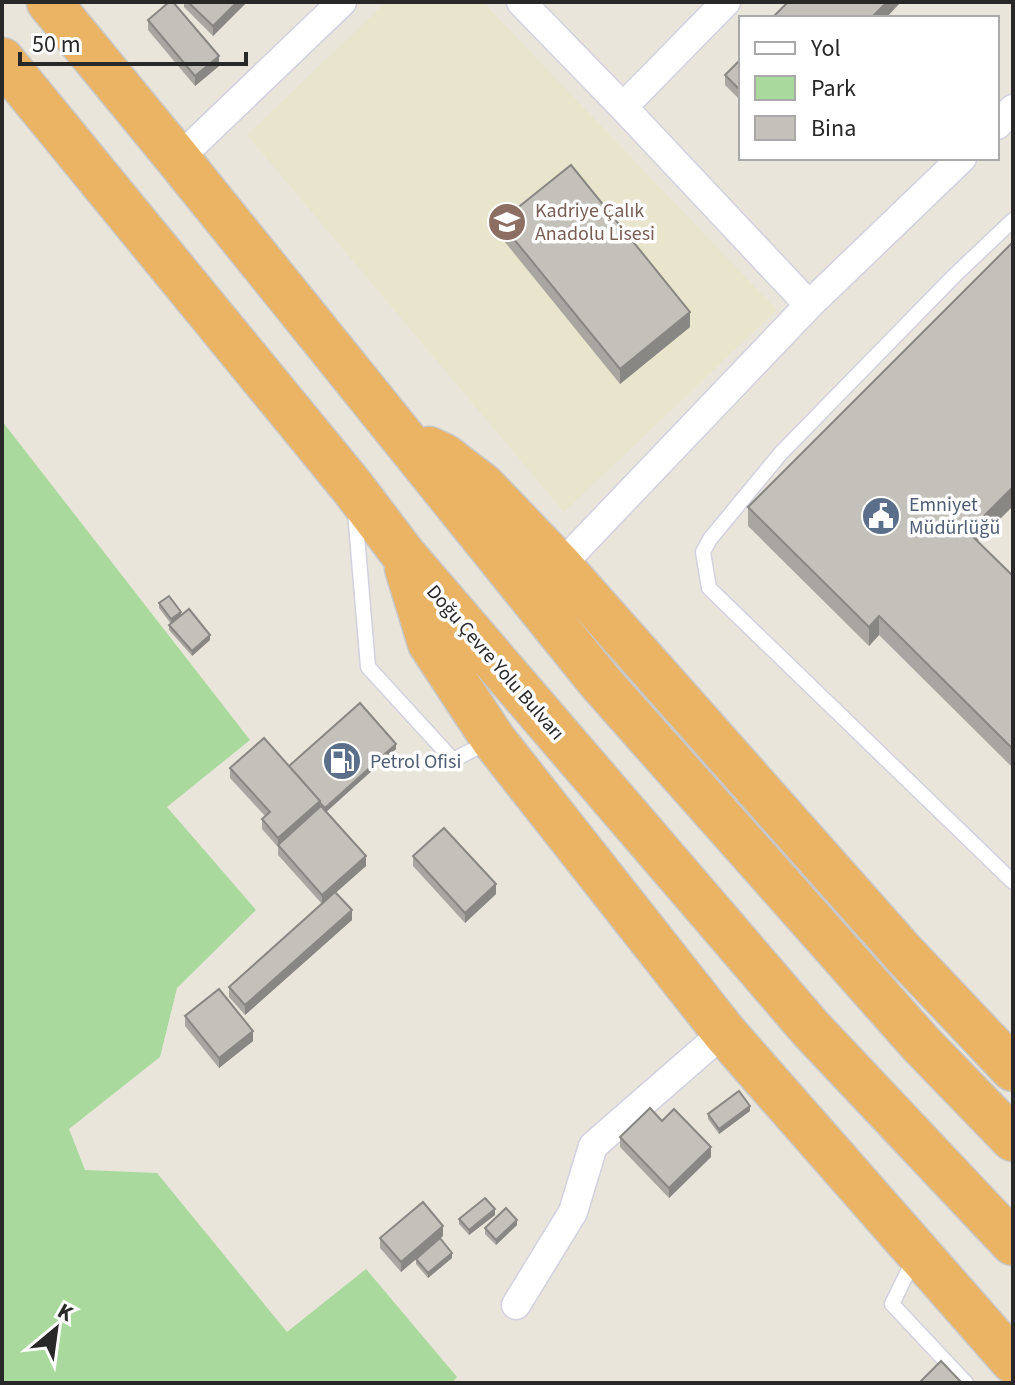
<svg xmlns="http://www.w3.org/2000/svg" width="1015" height="1385" font-family="'Source Sans 3',sans-serif">
<style>
.education{fill:#e9e4cc}
.green{fill:#a9d99d}
.lines{fill:none;stroke-linecap:round;stroke-linejoin:round}
.lane-casing{stroke:#d1d1df;stroke-width:17}
.street-casing{stroke:#d1d1df;stroke-width:31}
.highway-casing{stroke:#c7c7c7;stroke-width:47}
.lane{stroke:#fff;stroke-width:14}
.street{stroke:#fff;stroke-width:28}
.highway{stroke:#ebb364;stroke-width:44}
.wall{fill:#a9a6a1}
.shaded-wall{fill:#898783}
.building{fill:#c4c1bb;stroke:#898783;stroke-width:2}
.labels{text-anchor:middle;stroke-width:7;stroke-linejoin:round;paint-order:stroke}
.education-label{font-size:20px;fill:#785e54;stroke:#fff;text-anchor:start}
.service-label{font-size:20px;fill:#4e5e75;stroke:#fff;text-anchor:start}
.street-label{font-size:20px;fill:#282828;stroke:#fff}
</style>
<rect width="100%" height="100%" fill="#e9e5db"/>
<path class="education" d="M386,2H483L777,310L564,512L247,135Z"/>
<path class="green" d="M2,421L250,740L167,807L256,910L177,988L160,1057L69,1129L85,1170L157,1173L287,1332L366,1269L457,1377L452,1383H2Z"/>
<g class="lines">
<defs>
<path id="lane" d="M1013,220L955,275L781,453L710,539L703,552L709,588L1013,882
M355,512L368,667L453,760L490,741
M914,1259L892,1304L966,1383"/>
<path id="street" d="M521,2L623,107L809,305
M623,107L726,2
M997,125L1013,109
M178,159L342,2
M560,566L809,305L962,158
M516,1305L573,1212L593,1146L724,1032"/>
<path id="highway" d="M49,2L178,159L600,682L921,1044L1013,1139
M2,60L353,488L403,554L811,1029L1013,1243
M429,449L444,456L483,486L560,566L905,955L1013,1069
M407,568L430,643L493,739L724,1032L1013,1361"/>
</defs>
<use href="#lane" class="lane-casing"/>
<use href="#street" class="street-casing"/>
<use href="#highway" class="highway-casing"/>
<use href="#lane" class="lane"/>
<use href="#street" class="street"/>
<use href="#highway" class="highway"/>
</g>
<path class="wall" d="M184,2H247L213,36L184,7Z
M148,20L219,66L195,86L148,30Z
M741,59V101L725,85V75Z
M500,222L690,327L620,384L500,236Z
M1013,506L978,541L1013,576V768L879,635L869,646L748,526V507Z
M159,603L181,615L210,640L192,656L169,630V625L171,624L159,608Z
M396,749L326,812L366,866L336,892L352,920L245,1015L229,997V987L322,904L278,855V847L262,829V819L265,816L230,778V768L289,766Z
M413,856L496,894L465,923L413,866Z
M185,1016L253,1041L219,1068L185,1026Z
M750,1111L719,1134L708,1119V1114Z
M662,1121L711,1157L669,1198L620,1147V1137Z
M495,1215L469,1235L459,1224V1219Z
M517,1225L496,1245L485,1234V1228Z
M443,1236L440,1238L452,1258L428,1278L416,1264V1259L401,1272L380,1248V1238Z"/>
<path class="shaded-wall" d="M237,2H247L213,36V26Z
M887,2H901L886,18H871Z
M219,56V66L195,86V76Z
M690,312V327L620,384V369Z
M1013,487V506L968,550V532Z
M181,612V617L171,624V619Z
M879,616V635L869,646V627Z
M210,635V640L192,656V651Z
M396,744V749L325,813V808Z
M320,801V811L278,846V838Z
M366,856V866L322,905V895Z
M496,884V894L465,923V913Z
M352,910V920L245,1015V1005Z
M253,1031V1041L219,1068V1058Z
M750,1106V1111L719,1134V1129Z
M711,1147V1157L669,1198V1188Z
M495,1209V1215L469,1235V1230Z
M517,1220V1225L496,1245V1240Z
M443,1226V1236L401,1272V1262Z
M452,1253V1258L428,1278V1273Z"/>
<path class="building" d="M169,2H173L219,56L195,76L148,20Z
M188,2H237L213,26Z
M788,2H887L871,18H772Z
M741,59V91L725,75Z
M571,165L690,312L620,369L500,222Z
M1013,242V487L968,532L1013,576V749L879,616L869,627L748,507Z
M169,596L181,612L171,619L159,603Z
M189,609L210,635L192,651L169,625Z
M360,703L396,744L325,808L320,803V801L289,766Z
M264,738L320,801L278,838L262,819L270,812L230,768Z
M321,806L366,856L322,895L278,845Z
M444,828L496,884L465,913L413,856Z
M335,892L352,910L245,1005L229,987Z
M219,989L253,1031L219,1058L185,1016Z
M739,1091L750,1106L719,1129L708,1114Z
M650,1108L662,1121L674,1109L711,1147L669,1188L620,1137Z
M485,1198L495,1209L469,1230L459,1219Z
M423,1202L443,1226L401,1262L380,1238Z
M506,1208L517,1220L496,1240L485,1228Z
M440,1238L452,1253L428,1273L416,1259Z
M941,1361L962,1383H919Z"/>
<defs>
<symbol id="school-disc" viewBox="-11 -11 22 22"><circle r="9.5" fill="#8d6e63" stroke="#fff"/><path d="M0-5L7-2L0 1L-7-2ZM-4 1L0 2.5L4 1V4Q0 6-4 4Z" fill="#fff"/></symbol>
<symbol id="civic-disc" viewBox="-11 -11 22 22"><circle r="9.5" fill="#5c6f8a" stroke="#fff"/><path d="M-.6-6.5H3V-4.5H.6V-3L4-1V1h2V6H-6V1h2V-1L-.6-3ZM-1.2 2.5V6h2.4V2.5Z" fill="#fff"/></symbol>
<symbol id="fuel-disc" viewBox="-11 -11 22 22"><circle r="9.5" fill="#5c6f8a" stroke="#fff"/><path d="M-5.5-6h7V0h2V4h1.3V-2.5L3-4.5l.8-.8L6-3V5H2.5V1h-1V6h-7ZM-4.2-4.7v3.2H.2V-4.7Z" fill="#fff"/></symbol>
</defs>
<g fill-rule="evenodd">
<use href="#school-disc" x="485" y="200" width="44" height="44"/>
<use href="#civic-disc" x="859" y="494" width="44" height="44"/>
<use href="#fuel-disc" x="320" y="739" width="44" height="44"/>
</g>
<g class="labels">
<g class="education-label">
<text x="535" y="217">Kadriye Çalık<tspan x="535" dy="23">Anadolu Lisesi</tspan></text>
</g>
<g class="service-label">
<text x="909" y="511">Emniyet<tspan x="909" dy="23">Müdürlüğü</tspan></text>
<text x="370" y="768">Petrol Ofisi</text>
</g>
<g class="street-label">
<text transform="translate(496 662) rotate(49)" y="7">Doğu Çevre Yolu Bulvarı</text>
</g>
</g>
<rect width="1015" height="1385" fill="none" stroke="#282828" stroke-width="8"/>
<rect x="739" y="16" width="260" height="144" fill="#ffffff" stroke="#a9a9a9" stroke-width="2"/>
<rect x="755" y="42" width="40" height="12" fill="#ffffff" stroke="#a9a9a9" stroke-width="2"/>
<text x="811" y="56" font-size="24" fill="#282828">Yol</text>
<rect x="755" y="76" width="40" height="24" fill="#a9d99d" stroke="#a9a9a9" stroke-width="2"/>
<text x="811" y="96" font-size="24" fill="#282828">Park</text>
<rect x="755" y="116" width="40" height="24" fill="#c4c1bb" stroke="#a9a9a9" stroke-width="2"/>
<text x="811" y="136" font-size="24" fill="#282828">Bina</text>
<g transform="translate(56 1329) rotate(29)" stroke="#ffffff" stroke-width="6" paint-order="stroke">
<path d="M0-6L14 30L0 20L-14 30Z" fill="#282828"/>
<text y="-12" font-size="22" font-weight="bold" text-anchor="middle" fill="#282828">K</text>
</g>
<path d="M20 52v12h226v-12" fill="none" stroke="#282828" stroke-width="4"/>
<text x="32" y="52" font-size="24" fill="#282828" stroke="#ffffff" stroke-width="6" paint-order="stroke">50 m</text>
</svg>
